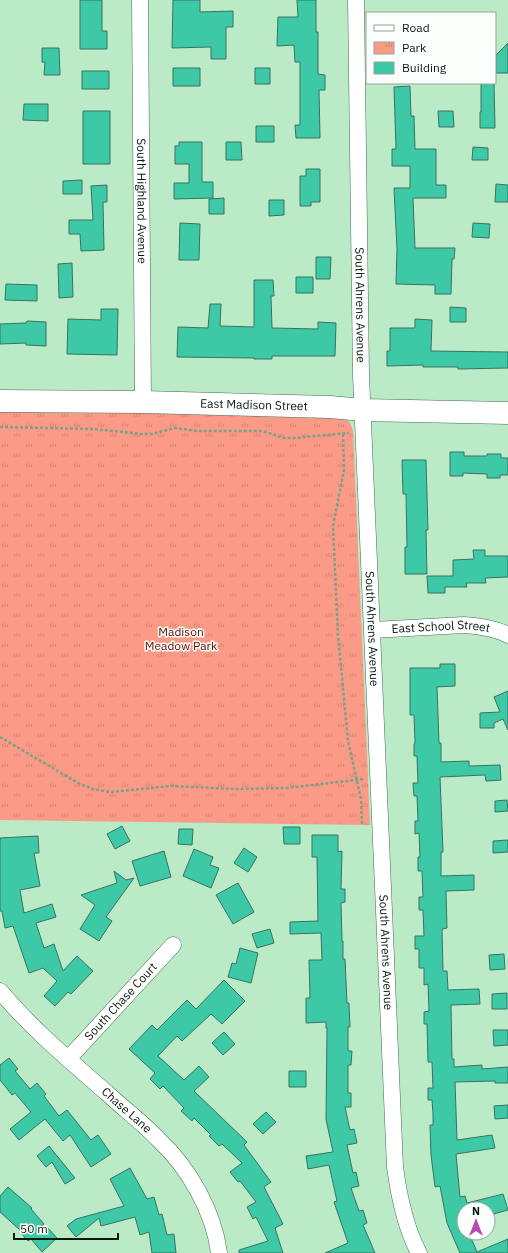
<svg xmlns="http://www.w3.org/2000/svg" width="508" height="1253" font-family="'IBM Plex Sans',sans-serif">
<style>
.park{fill:url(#park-tufts)}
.building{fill:#3ec9a6;stroke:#387362}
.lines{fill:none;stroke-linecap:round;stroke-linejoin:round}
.street-casing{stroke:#446e50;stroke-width:17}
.secondary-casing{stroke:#446e50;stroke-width:23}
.path{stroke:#7ca186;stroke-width:2.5;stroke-dasharray:3 2;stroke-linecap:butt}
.street{stroke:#fff;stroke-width:16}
.secondary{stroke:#fff;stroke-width:22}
.labels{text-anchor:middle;stroke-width:3;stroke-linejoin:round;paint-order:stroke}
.street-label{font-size:12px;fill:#08190d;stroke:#fafffb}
.park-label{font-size:12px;fill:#650700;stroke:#fafffb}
</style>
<defs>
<pattern id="park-tufts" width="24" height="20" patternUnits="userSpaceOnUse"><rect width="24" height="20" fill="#fb9a87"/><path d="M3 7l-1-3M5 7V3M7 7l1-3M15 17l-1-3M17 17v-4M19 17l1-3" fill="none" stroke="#d68473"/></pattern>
</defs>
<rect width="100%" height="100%" fill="#bbeac7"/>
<path class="park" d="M0,409L346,418L350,423L353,431L370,825L0,820Z"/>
<path class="building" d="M80,0H102V31H107V49H80Z
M173,0H200V12L233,11V27H226V59H211V47L172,48Z
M297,0H316V32H318V74L325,75V90H319L320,138H296L295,125H300V62H295L294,45L277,46L278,17H298Z
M508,43V73H496V55Z
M42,48H59L60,75H44L45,62H42Z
M173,68H200V86H173Z
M255,68H270V84H255Z
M82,71H109V89H82Z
M481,83H494L495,128H480V112H481Z
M410,86L411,116H414L415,149H436V185H446V198H413L415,248H455L454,259H452L451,294H435V285L396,284L397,249L394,188H410V166H392V149H396L394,87Z
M24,104H48V121L23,120Z
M83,111H110V164H83Z
M438,111H453L454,127H439Z
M256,126H274V142H256Z
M179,142H202V182H213V198L174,199V183H189V164H175V146H179Z
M226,142H241L242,160H226Z
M473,147L488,148V160H472Z
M306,169H320V202H311V206H300V176H306Z
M82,180V194H63V181Z
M496,184L508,185V202H495Z
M107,185V202H103L104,250L81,251L80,234H69V220H93L91,186Z
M224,198V214H209V199Z
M269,200H284V215L269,216Z
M180,223L200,224L199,260H179Z
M473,223L490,224L489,238L472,237Z
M316,257H331L330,279H316Z
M72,263L73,297L59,298L58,264Z
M296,277H313V293H296Z
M254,280H273L274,296H271L272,328L318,329V322L336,323L335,356H272V359H254V358L177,357L178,327L208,328L210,304H221L220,326L254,327Z
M6,284L37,285V301L5,300Z
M450,307L466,308V322H450Z
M101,309H118L117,355L67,354L68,319L101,320Z
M415,319L432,320L431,351L508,352V368L458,369V367H423V365L387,366V351H390V328H415Z
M27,321L46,322V346L26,345V343L0,344V324L26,323Z
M450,452H464V456H487V454H501V458H508V475H500V478H487V474L463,473V476H450Z
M402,460H426L428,530H426L427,574H405V547H407L406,494H403Z
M473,550H485V556H508V577L485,578L486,583H466L467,587H445V593H428L427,576H453V560L474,559Z
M440,664H455V686L437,687L439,743H441V762L469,761V766L500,765L501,780L486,781L485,775L440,777L443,852H441V876L474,875V890L446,891L447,928L442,929L443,971H447L448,990L479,989L480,1004L451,1005L452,1059H454V1067L482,1065V1069L508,1067V1083H495V1081L455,1082L457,1140L492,1135L495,1148L456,1154L460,1197L465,1196L467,1203L503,1194L508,1210L490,1215L488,1209H464V1233H469L477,1252L508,1239V1253H460L447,1223L440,1186L435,1187L431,1155L430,1125H433V1114L432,1100H428V1088H433L432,1062H428L427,1024H424V1012L429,1011L428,984L424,985V968H419V949H415V936H424L423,910H419V897H423L422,871H418V857H420L419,833L415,834V821H418L417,796H414L413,783H418L417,756H414V744L415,743L414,715H410V668H440Z
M508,691V730L503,719L494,723V728H480V713L500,712L494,697Z
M507,800L508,811L495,812V801Z
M122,826L130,841L115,849L107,834Z
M283,827H300V844H284Z
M179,829H193L192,845L178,844Z
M312,835H338V852L342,851L341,889H345V902L341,903L342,941H343V959H345L347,1003H349L350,1027H348V1051H352L351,1065H348V1093H351V1107H345L350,1130L354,1129L357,1143L347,1145L353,1173L356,1172L359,1186L351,1188L359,1211L363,1210L367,1223L363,1225L375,1253H325L348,1243L334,1202L337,1201L329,1165L308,1169L306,1156L333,1152L326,1119L327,1028H326V1022L306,1023V998H310L309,960H322L321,933L290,934V922L318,921L317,857H312Z
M38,836L39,853H34L40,886L20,890L24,913L52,904L56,917L36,923L44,948L54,944L63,971L77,956L93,971L71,994L68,992L55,1006L44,996L57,981L43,968L29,973L13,926L5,928L2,911H0V838Z
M508,840V852L493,853V841Z
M244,848L257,857L248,872L234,863Z
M194,849L213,857L210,865L219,868L211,888L183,876Z
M164,851L171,877L140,886L132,861Z
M114,871L126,880L134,878L106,917L112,921L99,941L80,929L95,905L81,895L117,883Z
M238,883L254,912L233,924L216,895Z
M270,929L274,943L257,948L252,934Z
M240,948L258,953L251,983L228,977L232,963L236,964Z
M504,954L505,969L490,970L489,955Z
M224,980L245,1001L222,1024L211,1014L182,1041L177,1036L158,1056L184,1080L199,1066L209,1077L194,1091L247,1142L244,1145L271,1182L264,1187L283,1224L275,1228L283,1253H239V1250L268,1241L256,1217L253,1219L247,1207L256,1202L240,1181L238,1182L230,1172L242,1163L222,1144L219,1146L209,1136L211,1135L194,1118L192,1121L181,1111L184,1108L163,1086L160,1089L150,1079L155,1073L129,1049L152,1025L157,1030L187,1000L196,1009Z
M507,993V1009H492V994Z
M493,1030H508V1045L494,1046Z
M224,1032L235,1044L223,1055L212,1043Z
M9,1058L18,1069L15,1071L30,1089L37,1083L46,1094L44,1096L59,1116L67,1110L91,1140L98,1135L111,1154L91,1167L70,1135L63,1141L45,1119L19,1140L10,1129L31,1112L15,1093L12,1095L0,1080V1065Z
M289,1071H306V1087H289Z
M508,1105V1118L495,1119L494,1106Z
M266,1112L276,1122L263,1134L253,1124Z
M49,1146L75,1178L65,1184L52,1162L46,1167L37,1156Z
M130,1168L147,1199L154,1197L159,1215L162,1214L167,1235L174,1234L176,1253H152L149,1232L140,1235L135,1217L101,1226L99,1218L76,1237L67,1226L76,1219L124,1206L110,1179Z
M8,1187L32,1208L31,1209L44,1224L41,1226L42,1229L47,1227L57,1238L42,1252L31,1239L28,1241L19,1231L20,1230L0,1212V1196Z"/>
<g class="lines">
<defs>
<g id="street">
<path id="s1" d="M140,0L143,402"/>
<path id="s2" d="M356,0L361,375L395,1167C399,1197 405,1227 419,1253"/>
<path id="s3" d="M373,630L464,625C478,626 495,628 508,635"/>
<path id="s4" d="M0,991C32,1029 70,1061 107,1093C124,1109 143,1123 159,1140C189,1168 214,1212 219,1253"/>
<path id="s5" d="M68,1059L173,945"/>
</g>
<g id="secondary">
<path id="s6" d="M0,401L143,402L330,407L363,410L508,413"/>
</g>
</defs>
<use href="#street" class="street-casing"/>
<use href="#secondary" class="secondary-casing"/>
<path class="path" d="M0,427L93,429L142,434H152L175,428L197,431H263L283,438H294L349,433
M343,434L344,470L333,526L338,635L348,741L361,799L362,825
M0,737L78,783L93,789L110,792L172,786L235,789L287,788L364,779"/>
<use href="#street" class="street"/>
<use href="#secondary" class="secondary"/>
</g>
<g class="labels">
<g class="street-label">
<text dy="4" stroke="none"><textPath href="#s1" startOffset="201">South Highland Avenue</textPath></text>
<text dy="4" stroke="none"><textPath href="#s2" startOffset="305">South Ahrens Avenue</textPath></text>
<text dy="4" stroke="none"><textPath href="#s6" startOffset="254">East Madison Street</textPath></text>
<text dy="4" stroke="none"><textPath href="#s2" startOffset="629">South Ahrens Avenue</textPath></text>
<text dy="4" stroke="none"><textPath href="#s3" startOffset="68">East School Street</textPath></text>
<text dy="4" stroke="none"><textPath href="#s2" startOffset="953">South Ahrens Avenue</textPath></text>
<text dy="4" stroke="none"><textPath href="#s5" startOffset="78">South Chase Court</textPath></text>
<text dy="4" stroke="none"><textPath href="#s4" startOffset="174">Chase Lane</textPath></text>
</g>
<g class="park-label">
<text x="181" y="636">Madison<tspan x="181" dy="14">Meadow Park</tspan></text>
</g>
</g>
<rect x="366" y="12" width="130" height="72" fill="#fafffb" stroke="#99a39c"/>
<rect x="374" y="25" width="20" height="6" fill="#ffffff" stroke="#99a39c"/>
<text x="402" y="32" font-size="12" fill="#08190d">Road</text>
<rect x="374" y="42" width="20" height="12" fill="url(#park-tufts)" stroke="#99a39c"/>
<text x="402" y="52" font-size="12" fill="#08190d">Park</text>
<rect x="374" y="62" width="20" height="12" fill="#3ec9a6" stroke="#99a39c"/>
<text x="402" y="72" font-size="12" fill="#08190d">Building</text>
<g transform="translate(476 1221)"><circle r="19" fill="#fafffb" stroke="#99a39c"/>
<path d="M0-3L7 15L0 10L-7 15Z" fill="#b74bab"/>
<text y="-6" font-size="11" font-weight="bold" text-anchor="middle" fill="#08190d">N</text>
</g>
<path d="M14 1233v6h104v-6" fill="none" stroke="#08190d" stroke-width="2"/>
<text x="20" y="1233" font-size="12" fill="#08190d" stroke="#fafffb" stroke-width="3" paint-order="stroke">50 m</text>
</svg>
